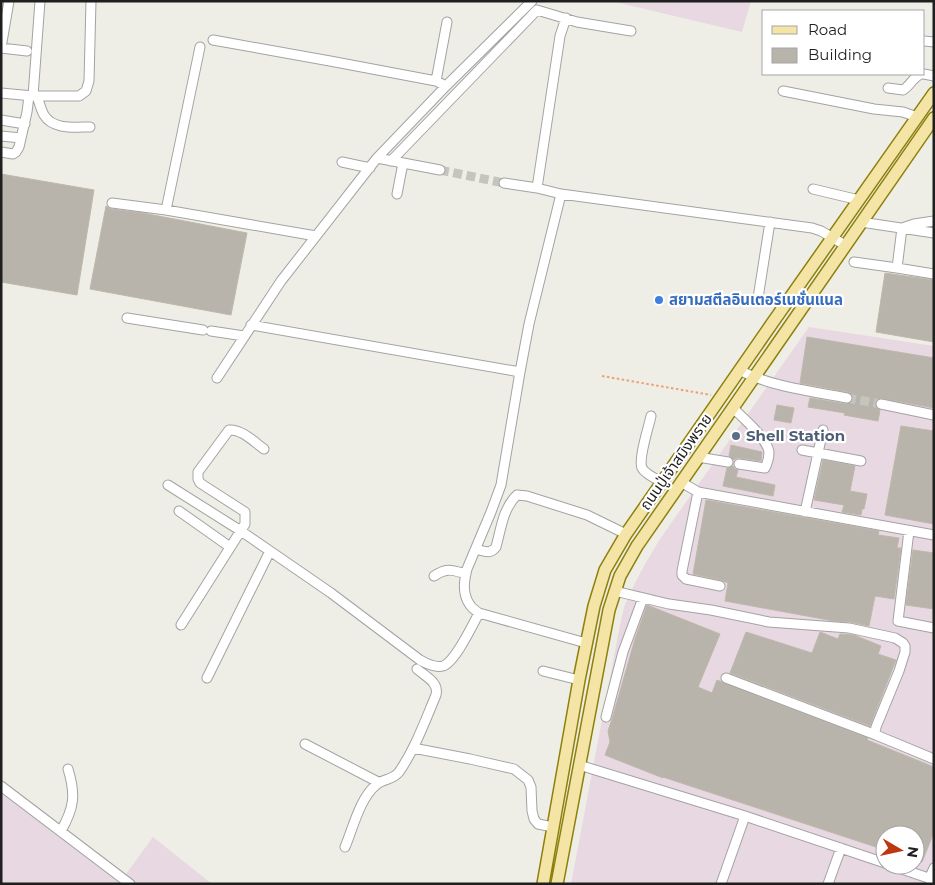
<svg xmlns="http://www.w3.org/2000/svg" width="935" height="885" font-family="Montserrat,'Noto Sans Thai',sans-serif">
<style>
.industrial{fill:#e7d8e1;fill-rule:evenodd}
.building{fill:#b8b4ac;stroke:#bfb8a9}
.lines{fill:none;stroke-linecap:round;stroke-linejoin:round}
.minor-tunnel{stroke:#c5c5be;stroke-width:9;stroke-dasharray:9 4.5;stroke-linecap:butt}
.minor-casing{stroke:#a3a3a3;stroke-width:11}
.major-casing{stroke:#8d800d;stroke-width:14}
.path{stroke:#ee9f77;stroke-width:2;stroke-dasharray:2.5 2.5;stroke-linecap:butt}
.minor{stroke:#fff;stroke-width:9}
.major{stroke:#f4e4a6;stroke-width:11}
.shop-dot{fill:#3f7fe0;stroke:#fff;stroke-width:2}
.service-dot{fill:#5c6f8a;stroke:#fff;stroke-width:2}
.labels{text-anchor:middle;stroke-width:4.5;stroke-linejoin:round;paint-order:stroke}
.shop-label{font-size:15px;font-weight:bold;fill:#366cbe;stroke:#fff;text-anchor:start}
.service-label{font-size:15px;font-weight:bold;fill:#4e5e75;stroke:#fff;text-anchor:start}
.street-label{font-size:15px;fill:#1f1f1f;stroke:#fff}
</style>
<rect width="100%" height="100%" fill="#efeee6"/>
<path class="industrial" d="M611,1H751L742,32Z
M809,327L934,346V884H571L619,630L624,607L633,587L645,564L660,539ZM885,835H915V865H885Z
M1,789L126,874L153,837L212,884H1Z"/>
<path class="building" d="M1,174L94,190L77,295L1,282Z
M106,206L111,209L143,213L247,233L231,315L90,289Z
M885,273L934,280V342L876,332Z
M807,337L934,358V408L880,398L877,400L875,403L877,408L880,410L878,421L844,415L845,413L808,407L810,398L846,404L851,402L853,399L851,394L848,392L800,383Z
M777,405L794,408L791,423L774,420Z
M901,426L934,431V524L885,515Z
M731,445L762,452L761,461L740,458H736L734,460L732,458L729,456Z
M823,460L855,466L850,491L867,494L864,509H862L861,515L842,512L844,505L814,500Z
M733,466L735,469L738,470L736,477L775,485L773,496L723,486L727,468Z
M706,500L879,531L878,535L899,538L897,548H901L894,599L875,596L869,626L850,622L834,621L725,601L728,583L721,580L693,574Z
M913,550L934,553V609L906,605Z
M647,605L720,634L698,687L712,693L717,680L868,738L867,740L934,767V832L922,862L915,860V835H885V850L663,777V778L605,755L610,742L608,731L612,719L635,639Z
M746,632L812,653L820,632L838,639L840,634L854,635L881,646L878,654L896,660L870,726L730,673Z"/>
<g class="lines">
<path class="minor-tunnel" d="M440,170L504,183
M847,398L881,404"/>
<defs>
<path id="minor" d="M213,40L330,61L436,81L446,86
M924,41L934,42
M200,47L166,210L316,236
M1,48L9,1
M1,48L27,51
M924,74L934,76
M436,81L447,22
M888,88L903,90C910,86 913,77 921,74
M783,91L874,109L903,112L917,117
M1,93L33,96H79L86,91L89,81L91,1
M33,96L40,1
M37,96C39,102 41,110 44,115C53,130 75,127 90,127
M1,120L25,124
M1,136L21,138
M1,152L13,154L16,152L19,147L27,112L29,96
M377,158L440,170
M391,161L537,10L577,22L631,31
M342,162L370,168
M504,183L537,188L560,36L566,18
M537,188L561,194
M813,189L859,200
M397,194L403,163
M112,203L166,210
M934,221L914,224L902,228L897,268L934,274
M861,222L934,233
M854,262L897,268
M758,298L770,222
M127,318L203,330
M251,325L520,372
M211,331L244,336
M739,370C772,387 811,391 847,398
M217,378L281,281L377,158L446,86L532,1
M881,404L934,415
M733,408C743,418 767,438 769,452C769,458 767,464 765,468L739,464
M651,416C649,426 638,459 642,468C645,474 656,479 662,482
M802,450L861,461
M698,457L728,462
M681,482L698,492L934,535
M168,485L241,531L270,551L331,593L420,660C427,664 435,668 443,666C455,662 472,626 479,613
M698,492L682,571V575L686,579L720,586
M179,511L230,547
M805,512L823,430
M909,531L898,621L934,628
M476,549C484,551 490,555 496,547C501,529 503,508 517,495L527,496L587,515L626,534
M434,576C447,567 452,570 466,574
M615,591L669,604L711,610L769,622L849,628L895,638L903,643L905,646V652L899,671L876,727L875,732L876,735L934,759
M181,625L245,524V512L200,483L198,479V472L229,430C242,429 254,442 264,449
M586,643L479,613C476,611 472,608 470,605C462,594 464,581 467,569L491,512L501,485L520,372L529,324L561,194L812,228L821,231L845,245
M543,671L579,680
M207,678L270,551
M726,678L876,735
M606,717L623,652L643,598
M305,744L378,782
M413,748L470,759L514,769L528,780L531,787L532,811L534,819L538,824L553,827
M579,765L745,816L885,863
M1,786L130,884
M61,831C74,808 76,795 68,769
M345,847C353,828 360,798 376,785C382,779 393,780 399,772C415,749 425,721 436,695C439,682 426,677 417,669
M890,865L934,880
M929,879L934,868
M721,884L745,816
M828,884L841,848"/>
<path id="major" d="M543,884L579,680L594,606L605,570L626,534L773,322L934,93
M557,884L609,610L620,576L637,546L934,118"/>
</defs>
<use href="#minor" class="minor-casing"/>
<use href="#major" class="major-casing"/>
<path class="path" d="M602,376L711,395"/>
<use href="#minor" class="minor"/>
<use href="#major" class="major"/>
</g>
<circle class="shop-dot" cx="659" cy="300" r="5"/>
<circle class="service-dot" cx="736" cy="436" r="5"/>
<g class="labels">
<g class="shop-label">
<text x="669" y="305">สยามสตีลอินเตอร์เนชั่นแนล</text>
</g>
<g class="service-label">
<text x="746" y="441">Shell Station</text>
</g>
<g class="street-label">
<text transform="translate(676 462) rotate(-55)" y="5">ถนนปู่เจ้าสมิงพราย</text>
</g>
</g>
<rect width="935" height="885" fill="none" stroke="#1f1f1f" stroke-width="5"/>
<rect x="762" y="10" width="162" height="65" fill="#ffffff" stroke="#a5a5a5"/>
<rect x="772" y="26" width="25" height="8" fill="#f4e4a6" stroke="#a5a5a5"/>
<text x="808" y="35" font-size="15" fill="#1f1f1f">Road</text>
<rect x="772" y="48" width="25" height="15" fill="#b8b4ac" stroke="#a5a5a5"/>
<text x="808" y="60" font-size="15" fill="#1f1f1f">Building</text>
<g transform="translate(900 850) rotate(99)"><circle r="24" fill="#ffffff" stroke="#a5a5a5"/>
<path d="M0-4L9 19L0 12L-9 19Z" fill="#bd3811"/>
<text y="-8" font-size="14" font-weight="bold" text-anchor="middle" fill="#1f1f1f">N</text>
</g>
</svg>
